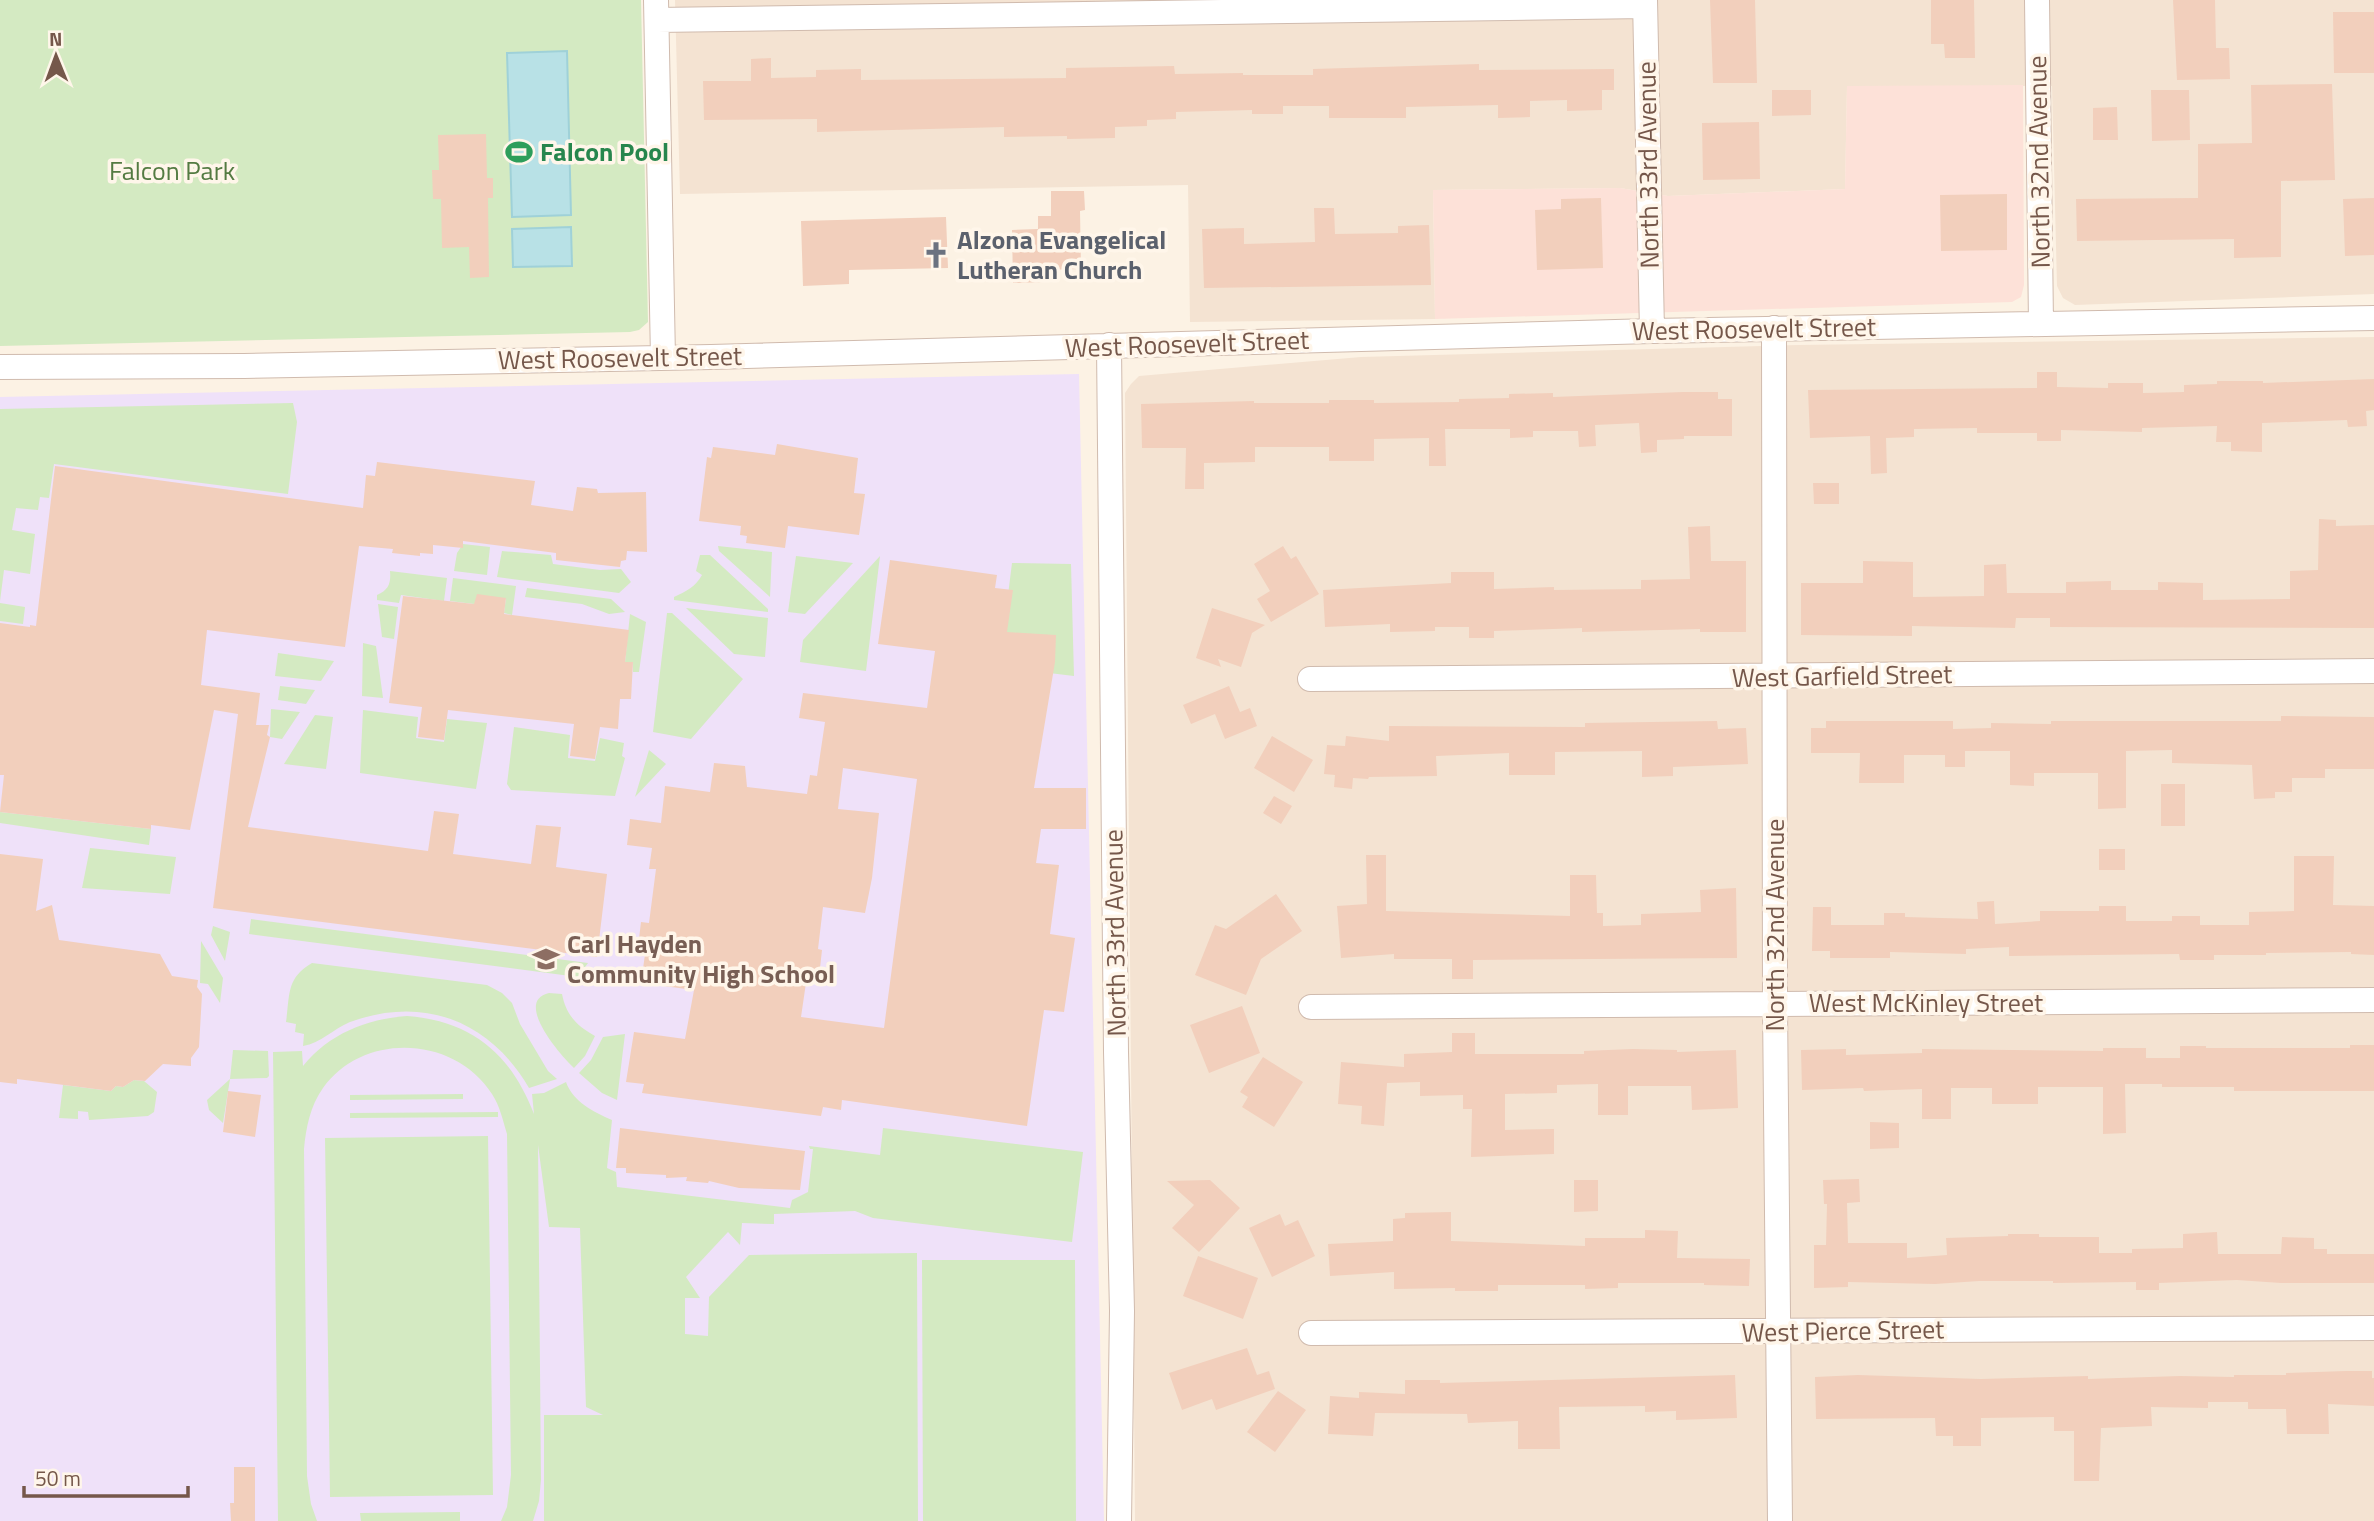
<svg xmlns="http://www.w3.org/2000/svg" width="2374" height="1521" font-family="'Titillium Web',sans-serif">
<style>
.residential{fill:#f4e3d2}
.commercial{fill:#fde1d8}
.education{fill:#efe1f9}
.green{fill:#d4eac2}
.water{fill:#b8e1e6;stroke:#9fd1d8;stroke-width:2}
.building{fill:#f2cfbc;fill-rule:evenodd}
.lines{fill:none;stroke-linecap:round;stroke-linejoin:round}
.minor-casing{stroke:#d0bbae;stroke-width:26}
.minor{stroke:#fff;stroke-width:24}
.labels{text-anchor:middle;stroke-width:7;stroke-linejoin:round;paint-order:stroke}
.leisure-label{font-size:26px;font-weight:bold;fill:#27864d;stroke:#fff6ea;text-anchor:start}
.street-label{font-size:26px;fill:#75574a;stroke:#fff6ea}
.park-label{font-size:26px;fill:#547b42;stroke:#fff6ea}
.worship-label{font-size:26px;font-weight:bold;fill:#5b616d;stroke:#fff6ea;text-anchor:start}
.education-label{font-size:26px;font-weight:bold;fill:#785e54;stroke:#fff6ea;text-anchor:start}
</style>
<rect width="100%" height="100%" fill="#fcf2e4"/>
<path class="residential" d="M675,0H2374V294L2075,305L2063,298L2057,286L2052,86H1847L1845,189L1668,196L1620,188L1433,190L1435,319L1190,322L1188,185L680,194Z
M2374,337V1521H1135L1125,393L1131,384L1139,376L1361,357L1799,345Z"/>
<path class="commercial" d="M2023,85L2024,285L2021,297L2012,302L1435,319L1433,190L1620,188L1668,196L1845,189L1847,86Z"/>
<path class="education" d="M1079,374L1104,1521H0V397Z"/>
<path class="green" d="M0,0H641L648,322L639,330L630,332L0,346Z
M293,403L297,422L288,494L54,464L49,498L40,497L38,510L16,508L12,530L35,534L30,574L4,570L0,601V409Z
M463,544L490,547L487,575L454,571L457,553Z
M718,546L772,552L770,597L719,551Z
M502,551L551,555L553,564L600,570L621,569L631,582L619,593L497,577Z
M700,555H710L768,609V612L674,600V597C687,591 695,587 702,575L696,571Z
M796,556L853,563L805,614L788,612Z
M880,556L866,671L800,662L803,640Z
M1012,563L1071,564L1074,676L999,667Z
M390,571L447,578L444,601L401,595L399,603L377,600V595C389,590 391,583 390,571Z
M453,578L516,586L512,615L504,613L506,598L474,604L450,601Z
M527,588L611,599L625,612L609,614L582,604L525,597Z
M0,603L25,607L23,624L0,621Z
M378,604L398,607L394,639L382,637Z
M686,608L768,618L765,657L734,654Z
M667,613H672L743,679L691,739L653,732Z
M630,614L646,622L639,672H633V662H625Z
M363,643L376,646L383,698L362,696Z
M278,653L334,661L321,681L275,676Z
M280,686L315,690L306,704L278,700Z
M271,709L300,712L282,739L270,737Z
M363,710L418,717L416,738L444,742L447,719L487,723L476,789L360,773Z
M315,715L333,717L326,769L284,764Z
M514,727L570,735L568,758L595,761L600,738L624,743L622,756L625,758L615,796L511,790L507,784Z
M649,750L666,764L635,797Z
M0,812L151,829L149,845L0,823Z
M90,848L176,857L170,894L82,888Z
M251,919L588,963L578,977L249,934Z
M213,926L230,932L225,961L211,935Z
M201,941L223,978L220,1003L208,984L200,983Z
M312,963L487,985L502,993L512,1003L520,1024L548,1071L557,1079L529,1088C490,1021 424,995 350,1022C333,1029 321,1043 303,1046L304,1034L295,1032L296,1024L286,1022C290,995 286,978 312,963Z
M549,993L562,994C566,1015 577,1026 595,1036L585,1056L574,1068C561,1056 513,1001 549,993Z
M407,1016C472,1021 511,1054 534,1114L532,1094L544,1093L566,1082C573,1102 594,1112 612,1120L607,1168L616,1172L617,1187L790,1208L792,1200L808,1192L813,1149H810L809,1146L880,1155L883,1128L1083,1152L1072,1242L873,1218L855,1211L774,1214V1224L742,1223L740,1245L728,1232L686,1277L700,1298H685V1334L708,1336L709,1297L749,1255L917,1253L918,1521H544V1415H603L586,1407L580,1228L549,1227L538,1145L541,1480L539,1501L533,1521H501L507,1507L511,1475L507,1134C503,1121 500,1106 492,1094C455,1036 364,1031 323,1088C310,1106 306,1128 304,1149L307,1476L311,1504L317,1521H278L273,1052L302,1051L303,1066C329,1034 366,1019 407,1016Z
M625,1034L617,1100L602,1093L579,1073L591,1060L603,1037Z
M233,1050L268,1051L269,1076L267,1078L230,1079L223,1123L209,1110L207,1100L230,1079Z
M134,1080L144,1081L157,1092L154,1112L148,1116L89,1120L88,1112L78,1111V1119L59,1118L63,1085L111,1091L116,1086L123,1087Z
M463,1094V1099L350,1100V1095Z
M498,1112V1117L350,1118V1113Z
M488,1136L493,1495L330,1497L325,1138Z
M922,1260H1075L1076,1521H923Z
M460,1512V1521H361L360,1513Z"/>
<path class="water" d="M567,51L571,215L512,217L507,53Z
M571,227L572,266L513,267L512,229Z"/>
<path class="building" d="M1710,0H1755L1757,83H1713Z
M1931,0H1974L1975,58H1945L1944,44H1931Z
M2173,0H2215L2216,48H2229L2230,79L2177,80Z
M2333,12H2374V73H2334Z
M771,58V78L816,77V70L861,69V80L1066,78V68L1174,66L1175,74L1243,73V75H1313V69L1479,64V70L1614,69V90H1602V110L1567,111V100L1530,101V117L1498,118V105L1406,107V118H1329V106H1283V114H1252V110L1176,112V119L1147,120V126L1115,127V138L1067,139V136L1004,137V127L817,132V119L704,120L703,81H751V59Z
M2332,84L2335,180L2281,181V257L2234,258V239L2077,241L2076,199L2198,198V144L2252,143L2251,85Z
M1772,90H1811V115L1772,116Z
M2151,90H2189L2190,140L2152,141Z
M2117,107L2118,140H2093V108Z
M1759,122L1760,179L1703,180L1702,123Z
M486,134L487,178H493V198H488L489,277L470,278L469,247L442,248L441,199H433L432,170H439L438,135Z
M1051,191H1084L1085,210L1080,211L1081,269L1043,270V282L1013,283L1012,230L1038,229V216H1051Z
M2007,194V250L1941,251L1940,195Z
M1601,198L1603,268L1537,270L1535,210L1561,209V199Z
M2374,198V255L2345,256L2343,199Z
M1314,208H1334L1335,234L1398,233V226L1429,225L1431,285L1204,288L1202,229L1244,228V244L1315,242Z
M946,217L948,268L849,270V284L803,286L801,221Z
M2037,372H2057V387L2108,388V383H2143V393L2184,392V385L2217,384V381H2263V383L2374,379V410L2366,411L2367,426L2348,427L2347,420L2262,423V452L2231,451V442H2216L2217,426L2142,428V432L2061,430V441H2037V433H1977V428L1914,429V437L1886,438L1887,473L1871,474L1870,436L1810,438L1808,390L2037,388Z
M1683,392H1718V399H1732V436H1684V439L1657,440V452L1641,453L1639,423L1595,425L1596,446L1579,447L1578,431H1533V437L1510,438V429H1445L1446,466H1429V438L1374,439V461H1329V447H1255V462L1204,463V489H1185L1186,448H1142L1141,404L1254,401V403H1329V400H1374V403L1459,402V399L1509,398V394L1553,393V397Z
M777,444L858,458L854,493L865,494L859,535L788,526L785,548L746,543L747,536L740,535L741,526L699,521L707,457L711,458L713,447L775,455Z
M377,462L535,481L531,505L573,511L577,487L597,489L598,493L646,492L647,552L627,551L626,560L621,561L620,567L556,560V553L463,541V548L433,545V554L420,553V556L392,553L393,549L359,546L345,647L207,630L201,685L260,693L256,725H269L267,735L270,737L248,827L428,851L434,811L459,814L453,854L531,864L536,825L561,827L556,867L607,874L597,957L213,908L238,714L214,710L190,830L151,825V829L0,812L4,775H0V623L30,627V625L36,626L55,466L363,508L366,475L375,476Z
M1813,483H1839V504H1814Z
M2319,519L2336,520V526L2374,525V628L2050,627V618H2016L2015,628L1912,626V636L1801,635V583H1863V561L1913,562V597L1984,596V565L2006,564L2007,593H2066V582L2111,581V590H2158V582L2203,583V600L2290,599V571L2318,570Z
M1710,526L1711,561H1746V632H1700V629L1582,632V628L1494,631V638H1469V627H1435V631L1390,632V624L1325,627L1323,590L1451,583V572H1494V589L1554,587V590L1641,589V580L1690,579L1688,527Z
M1283,546L1291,559L1296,556L1319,594L1271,622L1257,599L1270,591L1254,564Z
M890,560L997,575L995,588L1013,590L1007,632L1056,635L1055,662L1034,788H1086V829H1041L1036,863L1059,865L1050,934L1075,938L1064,1012L1044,1010L1027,1126L842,1100L841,1110L823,1107L821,1116L642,1093L644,1084L626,1082L634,1032L685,1039L694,990L641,983L647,940L639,939L641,922L649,923L656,869H649L652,848L627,845L630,819L661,823L665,786L710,792L714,763L745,766L747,787L807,794L810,775L817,776L825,722L799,718L803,693L927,708L935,651L878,644ZM843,768L917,779L884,1028L801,1017L807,976L819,977L822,950L818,949L823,907L865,913L872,878L879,813L838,809Z
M477,594L506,598L504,614L629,630L625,662H633L631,699H620L618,729L600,727L595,759L570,756L574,724L448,710L444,740L418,737L422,707L389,703L403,596L474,604Z
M1212,608L1265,625L1252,633L1241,667L1218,659L1221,667L1196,658Z
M1229,686L1240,712L1250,708L1257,726L1225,739L1215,714L1191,724L1183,705Z
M2281,716L2374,717V769H2325V778H2292V792H2275V798L2254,799L2252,765L2172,763V750L2126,751V808L2098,809V773H2034V786L2010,785V751H1965V767H1945V755H1904V783H1859L1860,753H1811V728H1826V721H1953V729L1991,728V723L2051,724V721H2281Z
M1717,721L1718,729L1746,728L1748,764L1673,767V776L1642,777V751L1555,752V775H1509V753L1436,756L1437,776L1369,777L1368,779L1353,778L1352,789L1334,787L1335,775L1324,774L1327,745L1345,746L1346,736L1389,741V726L1585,727V723Z
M1272,736L1313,760L1294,792L1254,768Z
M2161,784H2185V826H2161Z
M1274,796L1292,806L1281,824L1263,813Z
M2099,849H2125V870H2099Z
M0,854L43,859L36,911L52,905L59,940L160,954L172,976L198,980L197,987L202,994L199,1047L191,1058V1066L163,1064L145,1081L134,1080L123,1087L116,1086L111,1091L17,1079V1084L0,1082Z
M1366,855H1386V911L1570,916V875H1596L1597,913H1603V926L1641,925V914L1701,912L1700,890L1736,888L1737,958L1473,960V979H1452V959H1394V954L1341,958L1337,906L1367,904Z
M2294,856H2334L2333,905L2374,906V955L2351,954V952L2266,953V955H2214V960H2180L2179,954L2009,956V947L1966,949V954L1890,952V958H1830V951H1812L1813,907H1831V925H1884V913H1905V917L1978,919L1977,902L1994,901L1995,924L2040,921V911H2099V906H2126V921H2172V916H2200V925H2249V912L2294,911Z
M1276,894L1302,931L1261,959L1246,995L1195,975L1215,925L1226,929Z
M1242,1006L1260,1053L1209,1073L1190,1025Z
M1452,1033H1475V1054H1584V1051L1633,1049L1677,1050V1052L1736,1050L1738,1108L1692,1110L1691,1086H1628V1115H1598V1084L1557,1085V1093L1505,1094V1130L1554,1129V1154L1471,1157L1472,1109H1463V1095L1420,1096V1082L1387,1083L1384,1126L1361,1124L1362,1106L1338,1104L1341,1062L1404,1067V1054L1452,1052Z
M2350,1045H2374V1091H2234V1087H2162V1084H2125L2126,1133L2103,1134V1087H2038V1104H1992V1088H1951V1119H1922V1089L1864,1091L1863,1088L1802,1090L1801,1050L1846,1049V1055L1922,1053V1049L2103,1051V1048H2146V1058H2180V1046H2206V1048H2350Z
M1263,1057L1303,1082L1274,1127L1242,1107L1248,1097L1240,1092Z
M228,1091L261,1095L255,1137L223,1132Z
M1870,1122L1899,1123V1148L1870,1149Z
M620,1128L805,1151L800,1190L739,1188L709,1181L708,1183L686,1181L687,1177L666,1178V1175L626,1173V1168H616Z
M1859,1179L1860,1202L1847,1203L1848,1243H1907V1258L1947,1255L1946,1238L2008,1236V1234H2039V1237H2099V1253H2132V1249L2183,1248V1234L2217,1232L2218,1254H2281L2282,1237L2314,1238V1249H2327V1254H2374V1283H2281L2237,1280L2159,1283V1290H2136V1282L2053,1283V1281H1979L1935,1284L1848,1282V1287L1814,1288V1245H1826L1827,1204H1824L1823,1180Z
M1210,1180L1240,1208L1199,1252L1172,1228L1194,1205L1167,1181Z
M1574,1180H1598V1211L1574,1212Z
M1451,1212V1241L1585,1246V1238H1645V1230L1678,1231L1677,1258L1750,1259L1749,1286L1704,1285V1283H1618V1288L1585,1289V1285H1498V1291H1455V1288L1394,1289V1272L1330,1276L1328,1244L1393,1241V1219L1405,1218V1213Z
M1280,1214L1285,1226L1298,1220L1315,1256L1272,1277L1249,1228Z
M1198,1256L1258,1278L1243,1319L1183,1296Z
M1247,1348L1257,1375L1269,1371L1275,1389L1216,1410L1212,1399L1182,1410L1169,1373Z
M2346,1371H2372V1378H2374V1406L2328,1404L2329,1434H2287L2286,1409H2248V1402H2208V1408L2151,1407L2152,1426L2101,1428L2099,1481H2074V1431H2054V1417L1981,1418V1446H1953V1436H1936L1935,1418L1816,1419L1815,1377L1858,1375L1981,1379L2088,1376V1379L2180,1376L2234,1377V1375H2286V1373Z
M1735,1375L1737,1418L1676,1420V1411L1645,1412V1406L1559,1407L1560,1449H1518V1421L1468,1423L1467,1414L1375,1413L1373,1436L1328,1434L1330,1396L1359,1398V1392L1405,1394V1380H1440V1383Z
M1278,1391L1306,1410L1275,1452L1247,1432Z
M234,1467H255V1521H231L230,1503H234Z"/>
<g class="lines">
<defs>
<path id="minor" d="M656,0L663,358
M1645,0L1652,331
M2037,0L2041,324
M657,20L1645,6
M1774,328L1775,1005L1780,1521
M1109,345L1116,1052L1122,1311L1119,1521
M0,367L244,366L711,357L1652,331L2374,318
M1310,679L2374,671
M1311,1007L2374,1000
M1311,1333L2374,1328"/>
</defs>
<use href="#minor" class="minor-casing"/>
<use href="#minor" class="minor"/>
</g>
<defs>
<symbol id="stadium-bare" viewBox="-9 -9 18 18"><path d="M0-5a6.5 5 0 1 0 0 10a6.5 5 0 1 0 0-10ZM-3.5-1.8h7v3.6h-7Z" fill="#2e9e5b" stroke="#fff6ea" stroke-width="2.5" paint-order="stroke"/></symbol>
<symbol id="church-bare" viewBox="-9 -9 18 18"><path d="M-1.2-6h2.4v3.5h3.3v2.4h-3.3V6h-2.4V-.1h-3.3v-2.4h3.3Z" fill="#6b7280" stroke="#fff6ea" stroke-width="2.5" paint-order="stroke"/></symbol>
<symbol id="school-bare" viewBox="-9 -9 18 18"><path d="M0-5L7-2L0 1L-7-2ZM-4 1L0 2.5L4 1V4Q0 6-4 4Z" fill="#8d6e63" stroke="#fff6ea" stroke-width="2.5" paint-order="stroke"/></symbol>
</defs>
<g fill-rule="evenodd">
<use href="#stadium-bare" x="500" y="133" width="38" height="38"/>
<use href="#church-bare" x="917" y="236" width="38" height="38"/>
<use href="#school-bare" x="527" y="940" width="38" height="38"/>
</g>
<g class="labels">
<g class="leisure-label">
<text x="540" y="161">Falcon Pool</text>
</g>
<g class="street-label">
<text transform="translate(2039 162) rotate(-91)" y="9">North 32nd Avenue</text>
<text transform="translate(1648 165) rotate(-91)" y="9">North 33rd Avenue</text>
<text transform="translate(1754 329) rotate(-1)" y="9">West Roosevelt Street</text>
<text transform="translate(1187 344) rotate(-2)" y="9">West Roosevelt Street</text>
<text transform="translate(620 358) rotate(-1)" y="9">West Roosevelt Street</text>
<text transform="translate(1842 676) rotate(-1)" y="9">West Garfield Street</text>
<text transform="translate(1775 925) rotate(-90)" y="9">North 32nd Avenue</text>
<text transform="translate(1115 933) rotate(-91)" y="9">North 33rd Avenue</text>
<text x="1926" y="1012">West McKinley Street</text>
<text transform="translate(1843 1331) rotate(-1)" y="9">West Pierce Street</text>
</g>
<g class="park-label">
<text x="172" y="180">Falcon Park</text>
</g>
<g class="worship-label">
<text x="957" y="249">Alzona Evangelical<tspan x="957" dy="30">Lutheran Church</tspan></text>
</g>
<g class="education-label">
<text x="567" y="953">Carl Hayden<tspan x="567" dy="30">Community High School</tspan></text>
</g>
</g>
<g transform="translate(56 56) rotate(359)" stroke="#fff6ea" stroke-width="5" paint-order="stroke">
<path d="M0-5L12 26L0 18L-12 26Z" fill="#75574a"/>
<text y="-10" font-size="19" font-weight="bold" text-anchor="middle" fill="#75574a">N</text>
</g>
<path d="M24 1486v10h164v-10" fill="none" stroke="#75574a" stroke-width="3.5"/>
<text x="35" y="1486" font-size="21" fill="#75574a" stroke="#fff6ea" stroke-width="5" paint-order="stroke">50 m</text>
</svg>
